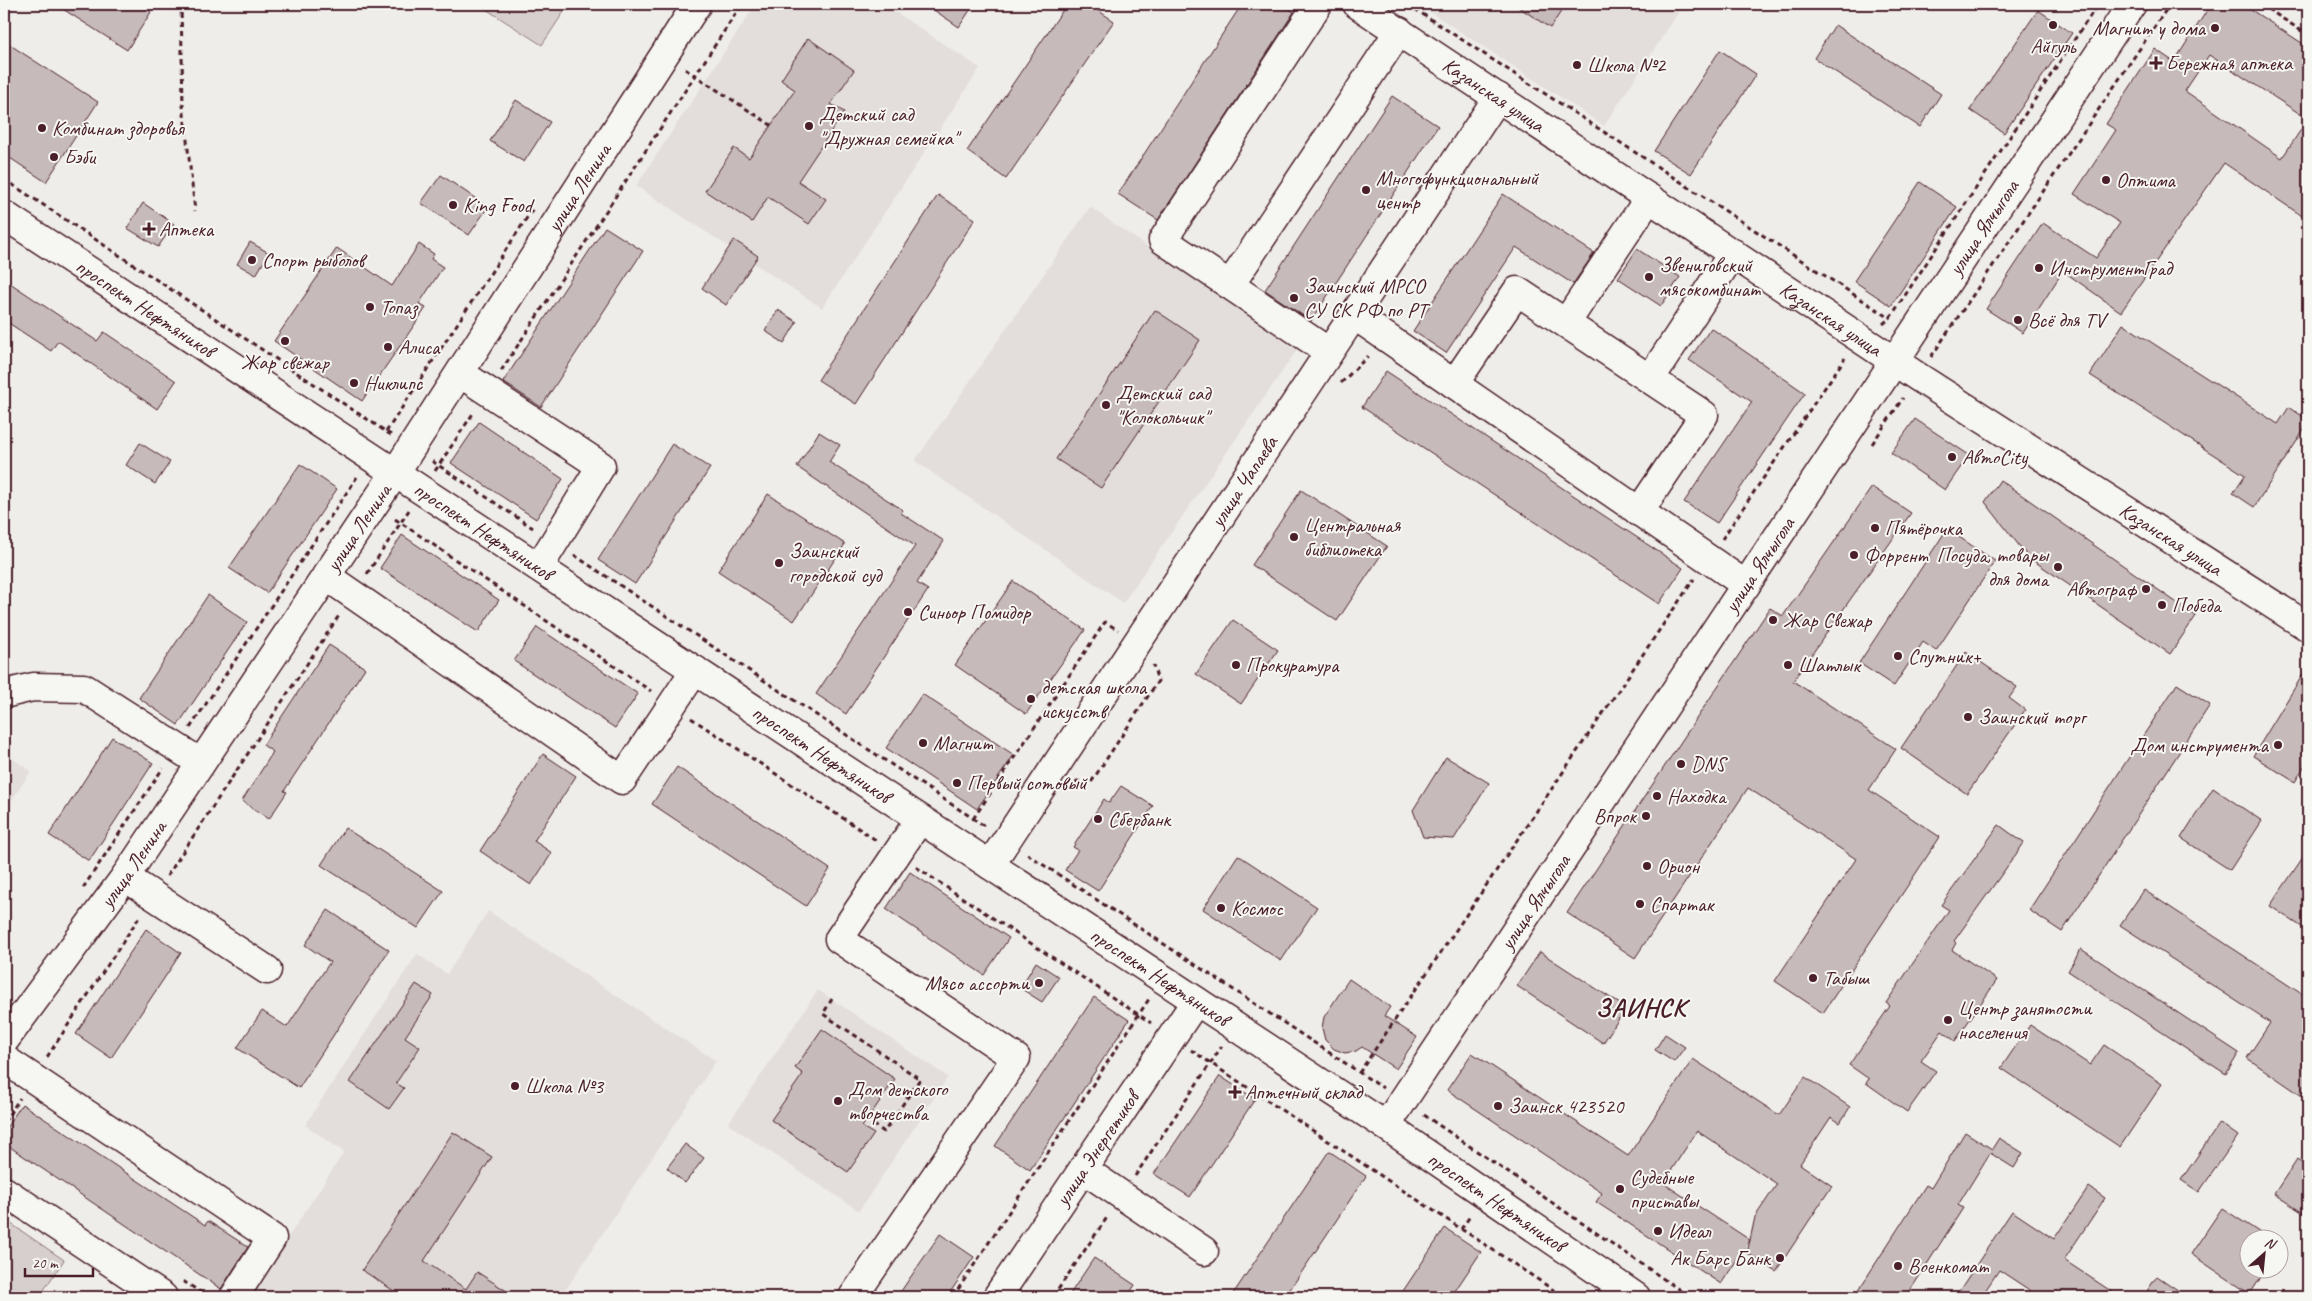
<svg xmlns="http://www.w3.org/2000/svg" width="2312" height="1301" font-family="Caveat,sans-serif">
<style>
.built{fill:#e3dedc}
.green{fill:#d7cfce;stroke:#90777c}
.building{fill:#c6babb;stroke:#4a1f2b;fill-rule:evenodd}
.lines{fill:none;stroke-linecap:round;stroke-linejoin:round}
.minor-casing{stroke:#4a1f2b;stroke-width:31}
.major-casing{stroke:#4a1f2b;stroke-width:31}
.path{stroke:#4a1f2b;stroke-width:3;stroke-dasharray:5 4;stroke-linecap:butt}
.minor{stroke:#f6f6f2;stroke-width:28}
.major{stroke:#f6f6f2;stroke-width:28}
.poi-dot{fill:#4a1f2b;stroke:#f6f6f2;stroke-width:2}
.labels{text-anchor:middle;stroke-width:4;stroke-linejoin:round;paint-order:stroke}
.poi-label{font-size:21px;fill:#4a1f2b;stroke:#f6f6f2;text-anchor:start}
.street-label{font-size:21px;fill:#4a1f2b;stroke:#f6f6f2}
.district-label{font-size:26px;font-weight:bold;letter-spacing:1px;fill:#4a1f2b;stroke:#f6f6f2}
</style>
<rect width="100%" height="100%" fill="#efedea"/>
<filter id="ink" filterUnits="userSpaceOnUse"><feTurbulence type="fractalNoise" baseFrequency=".02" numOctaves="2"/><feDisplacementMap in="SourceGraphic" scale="10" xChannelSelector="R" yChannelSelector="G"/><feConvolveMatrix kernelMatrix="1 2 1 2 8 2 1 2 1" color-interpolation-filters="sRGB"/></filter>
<g filter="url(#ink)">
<path class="built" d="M756,4H883L980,68L822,308L636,186Z
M1418,4H1684L1604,126Z
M1090,207L1297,350L1123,603L915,461Z
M4,753L31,771L4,812Z
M488,911L716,1061L561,1297H249L344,1152L305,1125L417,954L447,974Z
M818,990L948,1077L859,1211L728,1124Z"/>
<path class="green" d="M478,4H569L542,45Z
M4,1219L64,1260L39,1297H4Z"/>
<path class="building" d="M55,4H138L151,12L127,50Z
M925,4H974L959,27Z
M1067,4H1088L1114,21L1006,179L967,151Z
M1242,4H1282L1294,12L1158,220L1118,194Z
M1514,4H1566L1550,28Z
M2211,4H2242L2308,47V220L2224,163L2121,312L2063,271L2023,333L1986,309L2043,223L2096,258L2120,223L2074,194L2116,130L2106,124L2155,49L2174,62ZM2209,55L2308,119L2282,158L2185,91Z
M2038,10L2072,33L2004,133L1970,110Z
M1835,25L1941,94L1920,127L1814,58Z
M808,38L854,70L831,104L844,112L798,181L826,199L809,224L768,197L752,222L705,191L734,148L749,158L795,90L781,80Z
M4,41L98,102L46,182L4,154Z
M1720,50L1756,74L1691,174L1654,151Z
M1392,96L1438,126L1311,321L1265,290Z
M516,100L550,122L524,162L490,141Z
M441,175L488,207L469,235L421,203Z
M1920,182L1957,207L1891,306L1854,281Z
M1503,194L1594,253L1573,284L1516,247L1446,353L1413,331Z
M938,195L975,219L856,404L818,380Z
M143,203L174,224L158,247L127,228Z
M605,227L643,251L541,407L503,382Z
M734,240L758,256L726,305L702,288Z
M250,242L269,253L256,275L237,264Z
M419,244L434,254L431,259L443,267L419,304L426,308L362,401L274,341L337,248L392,286Z
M1637,249L1680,277L1661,306L1618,278Z
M4,279L97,341L104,332L176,381L157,409L58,341L51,351L4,320Z
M778,310L797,322L784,343L765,331Z
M1155,310L1200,340L1101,488L1056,459Z
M2123,324L2278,424L2289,407L2308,420V424L2254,507L2233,493L2245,475L2090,375Z
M1711,328L1805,393L1717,523L1684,502L1752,402L1689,360Z
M1386,371L1683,568L1659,604L1362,407Z
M1915,419L1969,455L1945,490L1891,453Z
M479,422L563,479L536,519L451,463Z
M819,432L840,445L829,462L903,510L901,513L944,541L917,583L928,590L846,714L816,694L915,546L797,467Z
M140,443L170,462L155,484L126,465Z
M672,444L710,468L635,584L598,560Z
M300,464L337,489L267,593L229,568Z
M2000,480L2196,616L2170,654L2028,557L1985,502Z
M1872,487L1911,513L1793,681L1896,749L1869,790L1940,837L1823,1013L1775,981L1856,859L1748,788L1635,958L1567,913L1770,608L1783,616Z
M1301,490L1387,546L1337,621L1252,565Z
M768,494L845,544L794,621L718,571Z
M1947,529L1995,561L1936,651L1923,642L1894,686L1859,663Z
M402,535L499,600L478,632L380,568Z
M1013,581L1085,630L1026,714L955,665Z
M208,595L247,622L178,725L139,698Z
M1233,620L1278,650L1241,704L1196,674Z
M537,627L638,694L615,728L514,661Z
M329,645L365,668L284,791L287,792L269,819L242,801L273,752L263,745Z
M1966,652L2017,687L2009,698L2025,710L1967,794L1901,748Z
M2308,666V760L2295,782L2253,756Z
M2177,684L2210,705L2062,932L2029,910Z
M922,694L1014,755L977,809L886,748Z
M112,737L153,763L89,861L49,835Z
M543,754L576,776L534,841L552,853L531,885L480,851Z
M1446,757L1489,783L1454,839L1423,837L1413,810Z
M677,767L830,869L806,906L652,804Z
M1121,786L1153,806L1098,891L1065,870L1078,850L1073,847L1104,799L1109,803Z
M2213,788L2262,821L2230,870L2181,838Z
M1999,825L2024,843L1954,941L1956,943L1952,950L1997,980L1955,1041L1942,1031L1921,1061L1936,1071L1907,1112L1866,1083L1869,1079L1849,1065L1890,1006L1886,1003L1949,910L1941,905Z
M345,828L443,891L418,928L321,865Z
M2308,850V931L2270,906Z
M1238,855L1317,907L1281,961L1203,909Z
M910,872L1009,938L984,975L886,909Z
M2144,890L2308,998V1100L2247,1058L2270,1023L2120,925Z
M328,910L389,950L299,1088L237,1048L262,1011L287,1027L330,962L305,945Z
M146,929L181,953L111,1058L76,1034Z
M2081,949L2239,1053L2226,1074L2068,971Z
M1540,952L1626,1008L1603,1043L1517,986Z
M1036,962L1059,977L1042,1002L1020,988Z
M1349,979L1390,1007L1384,1016L1417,1037L1396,1069L1362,1047L1356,1051L1345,1053L1334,1049L1325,1040L1322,1028L1324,1017Z
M416,984L433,995L405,1037L420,1047L396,1083L404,1088L389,1109L350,1082Z
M1094,997L1129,1020L1030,1170L995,1146Z
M2030,1025L2090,1065L2104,1045L2162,1084L2120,1147L2001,1068Z
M822,1029L895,1079L862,1127L874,1134L848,1172L771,1120L803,1074L795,1068Z
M1665,1034L1685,1047L1674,1062L1655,1050Z
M1472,1053L1628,1156L1693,1059L1779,1115L1805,1077L1850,1107L1840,1123L1831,1117L1800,1164L1832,1186L1776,1271L1747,1253L1750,1240L1721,1284L1596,1202L1602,1193L1447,1090ZM1697,1131L1777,1184L1755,1217L1750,1240L1663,1183Z
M1220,1076L1255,1099L1190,1197L1154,1174Z
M22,1104L205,1225L208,1221L248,1247L221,1289L4,1143V1131Z
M2220,1123L2238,1136L2199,1192L2181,1180Z
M453,1132L492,1157L424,1261L466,1289L477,1272L516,1297H403L362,1270Z
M1965,1132L1992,1149L1999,1138L2023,1153L2014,1168L1990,1153L1958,1205L1963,1208L1906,1297H1854L1926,1185L1931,1188Z
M685,1144L704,1158L685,1183L667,1168Z
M1329,1151L1366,1176L1285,1297H1231Z
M2297,1159L2308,1166V1216L2274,1194Z
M2089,1187L2105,1198L2064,1260L2120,1297H2040L1999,1270L1981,1297H1955L2012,1211L2054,1239Z
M2222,1208L2268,1238H2250V1268H2267L2250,1294L2191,1254Z
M1445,1228L1481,1252L1451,1297H1399Z
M940,1234L974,1257L947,1297H897Z
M1094,1258L1135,1285L1127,1297H1068Z
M2157,1276L2188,1297H2143Z"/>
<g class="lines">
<defs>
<g id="minor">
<path d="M1318,4L1163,240L1329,352"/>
<path id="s1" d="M1357,4L1918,377L2308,627"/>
<path d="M1230,285L1399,31"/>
<path d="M1354,315L1746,585"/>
<path d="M1566,323L1649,198"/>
<path d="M460,373L601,466L539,567"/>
<path d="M1650,379L1733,253"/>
<path d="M1454,384L1517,291L1704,415L1639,512"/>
<path d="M326,576L622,780L695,670"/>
<path d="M4,694L33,687L84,688L201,763"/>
<path id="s2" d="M990,865L1498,97"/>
<path d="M125,877L267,970"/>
<path id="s3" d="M4,1041L125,877L395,473L697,4"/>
<path d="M4,1059L272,1238L234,1297"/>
<path id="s4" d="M1386,1126L2132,4"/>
<path d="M1083,1169L1204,1251"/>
<path d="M4,1191L163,1297"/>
<path d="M853,1297L1016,1058L839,939L920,819"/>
<path id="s5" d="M997,1297L1196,1001"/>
</g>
<g id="major">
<path id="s6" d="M4,215L1386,1126L1636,1297"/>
</g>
</defs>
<use href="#minor" class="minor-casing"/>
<use href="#major" class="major-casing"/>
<path class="path" d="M181,4L183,105L195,211
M1407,4L1890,318
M2260,4L2308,35
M685,69L771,125
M4,179L391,435
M1883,324L1890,318L2098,4
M1931,357L2170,4
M501,371L742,4
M1341,383L1368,356
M386,432L534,207
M1872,444L1903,398
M432,461L533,528
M435,471L474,412
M395,519L651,691
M1722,539L1845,358
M574,555L986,827
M367,574L409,510
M691,718L876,840
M190,728L357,477
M1076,783L1077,781L1090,784L1158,681L1153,665
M973,819L1105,622L1118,630
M1027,854L1383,1088
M916,867L1151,1023
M167,876L340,614
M83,888L163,768
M832,999L823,1014L920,1079L884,1132L867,1120
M1191,1050L1564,1297
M47,1057L140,916
M1359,1073L1694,579
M1424,1115L1690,1297
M4,1122L20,1098
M1135,1176L1222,1046
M1461,1229L1471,1215
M183,1281L208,1297
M953,1297L1149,999
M1053,1297L1108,1216"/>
<use href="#minor" class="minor"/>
<use href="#major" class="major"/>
</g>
</g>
<g class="poi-dot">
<circle cx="2053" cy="25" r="5"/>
<circle cx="2215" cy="28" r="5"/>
<path d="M2153.5 55.5h5v5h5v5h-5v5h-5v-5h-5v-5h5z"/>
<circle cx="1577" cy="65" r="5"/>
<circle cx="809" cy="126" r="5"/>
<circle cx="42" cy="128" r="5"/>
<circle cx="54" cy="157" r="5"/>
<circle cx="2106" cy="180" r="5"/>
<circle cx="1366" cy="190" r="5"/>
<circle cx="453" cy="205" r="5"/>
<path d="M146.5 221.5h5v5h5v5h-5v5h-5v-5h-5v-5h5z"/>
<circle cx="252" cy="260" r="5"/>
<circle cx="2039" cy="268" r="5"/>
<circle cx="1649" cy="277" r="5"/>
<circle cx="1294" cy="298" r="5"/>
<circle cx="370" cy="307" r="5"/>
<circle cx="2018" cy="320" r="5"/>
<circle cx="285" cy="341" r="5"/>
<circle cx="388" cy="347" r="5"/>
<circle cx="354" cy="383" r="5"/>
<circle cx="1106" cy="405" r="5"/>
<circle cx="1952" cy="457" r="5"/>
<circle cx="1875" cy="528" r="5"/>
<circle cx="1294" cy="537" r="5"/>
<circle cx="1854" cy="555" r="5"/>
<circle cx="779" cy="563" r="5"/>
<circle cx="2058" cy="567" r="5"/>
<circle cx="2146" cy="589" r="5"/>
<circle cx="2162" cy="605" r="5"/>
<circle cx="908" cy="612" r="5"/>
<circle cx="1773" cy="620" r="5"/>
<circle cx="1898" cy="656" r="5"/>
<circle cx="1236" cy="665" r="5"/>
<circle cx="1788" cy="665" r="5"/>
<circle cx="1031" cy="699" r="5"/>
<circle cx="1968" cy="717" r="5"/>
<circle cx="923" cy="743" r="5"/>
<circle cx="2278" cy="745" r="5"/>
<circle cx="1681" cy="764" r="5"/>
<circle cx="957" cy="783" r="5"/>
<circle cx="1657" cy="796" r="5"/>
<circle cx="1646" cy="816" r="5"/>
<circle cx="1098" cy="819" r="5"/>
<circle cx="1647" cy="866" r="5"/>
<circle cx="1640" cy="904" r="5"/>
<circle cx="1221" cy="908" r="5"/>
<circle cx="1813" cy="978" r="5"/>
<circle cx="1039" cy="983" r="5"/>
<circle cx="1948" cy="1020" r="5"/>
<circle cx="515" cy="1086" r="5"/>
<path d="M1232.5 1084.5h5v5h5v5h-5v5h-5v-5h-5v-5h5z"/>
<circle cx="838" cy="1101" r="5"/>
<circle cx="1498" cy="1106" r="5"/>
<circle cx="1620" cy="1189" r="5"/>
<circle cx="1658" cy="1231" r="5"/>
<circle cx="1780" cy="1258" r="5"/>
<circle cx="1898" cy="1266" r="5"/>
</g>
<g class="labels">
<g class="poi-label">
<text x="2205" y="35" text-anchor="end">Магнит у дома</text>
<text x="2053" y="53" text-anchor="middle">Айгуль</text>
<text x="2166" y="70">Бережная аптека</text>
<text x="1587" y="72">Школа №2</text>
<text x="819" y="121">Детский сад<tspan x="819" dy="24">"Дружная семейка"</tspan></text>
<text x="52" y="135">Комбинат здоровья</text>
<text x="64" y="164">Бэби</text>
<text x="1376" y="185">Многофункциональный<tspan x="1376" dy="24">центр</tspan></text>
<text x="2116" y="187">Оптима</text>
<text x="463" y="212">King Food</text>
<text x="159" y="236">Аптека</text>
<text x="262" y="267">Спорт рыболов</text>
<text x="1659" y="272">Звениговский<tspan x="1659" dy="24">мясокомбинат</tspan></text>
<text x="2049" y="275">ИнструментГрад</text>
<text x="1304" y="293">Заинский МРСО<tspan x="1304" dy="24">СУ СК РФ по РТ</tspan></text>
<text x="380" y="314">Топаз</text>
<text x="2028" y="327">Всё для TV</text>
<text x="398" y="354">Алиса</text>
<text x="285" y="369" text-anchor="middle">Жар свежар</text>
<text x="364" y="390">Никлипс</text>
<text x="1116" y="400">Детский сад<tspan x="1116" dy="24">"Колокольчик"</tspan></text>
<text x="1962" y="464">АвтоCity</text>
<text x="1304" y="532">Центральная<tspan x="1304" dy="24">библиотека</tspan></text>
<text x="1885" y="535">Пятёрочка</text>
<text x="789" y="558">Заинский<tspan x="789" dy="24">городской суд</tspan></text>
<text x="1864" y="562">Форрент</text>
<text x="2048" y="562" text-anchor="end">Посуда, товары<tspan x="2048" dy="24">для дома</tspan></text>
<text x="2136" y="596" text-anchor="end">Автограф</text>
<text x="2172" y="612">Победа</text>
<text x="918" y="619">Синьор Помидор</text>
<text x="1783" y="627">Жар Свежар</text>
<text x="1908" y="663">Спутник+</text>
<text x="1246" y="672">Прокуратура</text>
<text x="1798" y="672">Шатлык</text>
<text x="1041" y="694">детская школа<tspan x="1041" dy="24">искусств</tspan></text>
<text x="1978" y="724">Заинский торг</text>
<text x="933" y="750">Магнит</text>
<text x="2268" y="752" text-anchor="end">Дом инструмента</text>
<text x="1691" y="771">DNS</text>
<text x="967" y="790">Первый сотовый</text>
<text x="1667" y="803">Находка</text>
<text x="1636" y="823" text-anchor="end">Впрок</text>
<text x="1108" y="826">Сбербанк</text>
<text x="1657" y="873">Орион</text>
<text x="1650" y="911">Спартак</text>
<text x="1231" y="915">Космос</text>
<text x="1823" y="985">Табыш</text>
<text x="1029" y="990" text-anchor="end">Мясо ассорти</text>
<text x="1958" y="1015">Центр занятости<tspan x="1958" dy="24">населения</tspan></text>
<text x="525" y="1093">Школа №3</text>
<text x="848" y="1096">Дом детского<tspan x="848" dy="24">творчества</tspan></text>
<text x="1245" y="1099">Аптечный склад</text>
<text x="1508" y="1113">Заинск 423520</text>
<text x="1630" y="1184">Судебные<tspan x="1630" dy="24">приставы</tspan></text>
<text x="1668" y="1238">Идеал</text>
<text x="1770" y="1265" text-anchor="end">Ак Барс Банк</text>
<text x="1908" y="1273">Военкомат</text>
</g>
<g class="street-label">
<text dy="7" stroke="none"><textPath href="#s1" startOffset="164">Казанская улица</textPath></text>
<text dy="7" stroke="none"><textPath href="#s3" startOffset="1029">улица Ленина</textPath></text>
<text dy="7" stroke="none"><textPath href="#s4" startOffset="1079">улица Ялчыгола</textPath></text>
<text dy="7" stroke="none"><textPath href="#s6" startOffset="169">проспект Нефтяников</textPath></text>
<text dy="7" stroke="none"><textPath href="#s1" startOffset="569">Казанская улица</textPath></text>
<text dy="7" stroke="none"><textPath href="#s2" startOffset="460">улица Чапаева</textPath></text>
<text dy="7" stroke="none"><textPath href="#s3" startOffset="624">улица Ленина</textPath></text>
<text dy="7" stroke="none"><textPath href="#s6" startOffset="574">проспект Нефтяников</textPath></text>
<text dy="7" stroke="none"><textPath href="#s1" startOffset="974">Казанская улица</textPath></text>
<text dy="7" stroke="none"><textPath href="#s4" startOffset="674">улица Ялчыгола</textPath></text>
<text dy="7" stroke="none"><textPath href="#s6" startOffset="979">проспект Нефтяников</textPath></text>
<text dy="7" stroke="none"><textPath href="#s3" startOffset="219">улица Ленина</textPath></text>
<text dy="7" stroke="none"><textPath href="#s4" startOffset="269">улица Ялчыгола</textPath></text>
<text dy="7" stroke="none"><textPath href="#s6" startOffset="1384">проспект Нефтяников</textPath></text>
<text dy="7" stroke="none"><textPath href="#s5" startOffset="179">улица Энергетиков</textPath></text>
<text dy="7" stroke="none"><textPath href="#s6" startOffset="1789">проспект Нефтяников</textPath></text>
</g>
<g class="district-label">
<text x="1641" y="1016">ЗАИНСК</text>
</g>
</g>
<rect width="2312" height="1301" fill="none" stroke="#f6f6f2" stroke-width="20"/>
<rect x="10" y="10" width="2292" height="1281" fill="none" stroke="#4a1f2b" stroke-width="2" filter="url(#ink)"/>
<g transform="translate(2264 1254) rotate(27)"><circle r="24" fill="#f6f6f2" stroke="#b1a0a2"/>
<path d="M0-4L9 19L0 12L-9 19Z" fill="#4a1f2b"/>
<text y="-8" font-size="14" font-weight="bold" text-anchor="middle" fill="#4a1f2b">N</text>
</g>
<path d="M25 1268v8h68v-8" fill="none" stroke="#4a1f2b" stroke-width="2.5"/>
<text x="32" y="1268" font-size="15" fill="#4a1f2b" stroke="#f6f6f2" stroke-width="4" paint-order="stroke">20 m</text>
</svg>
